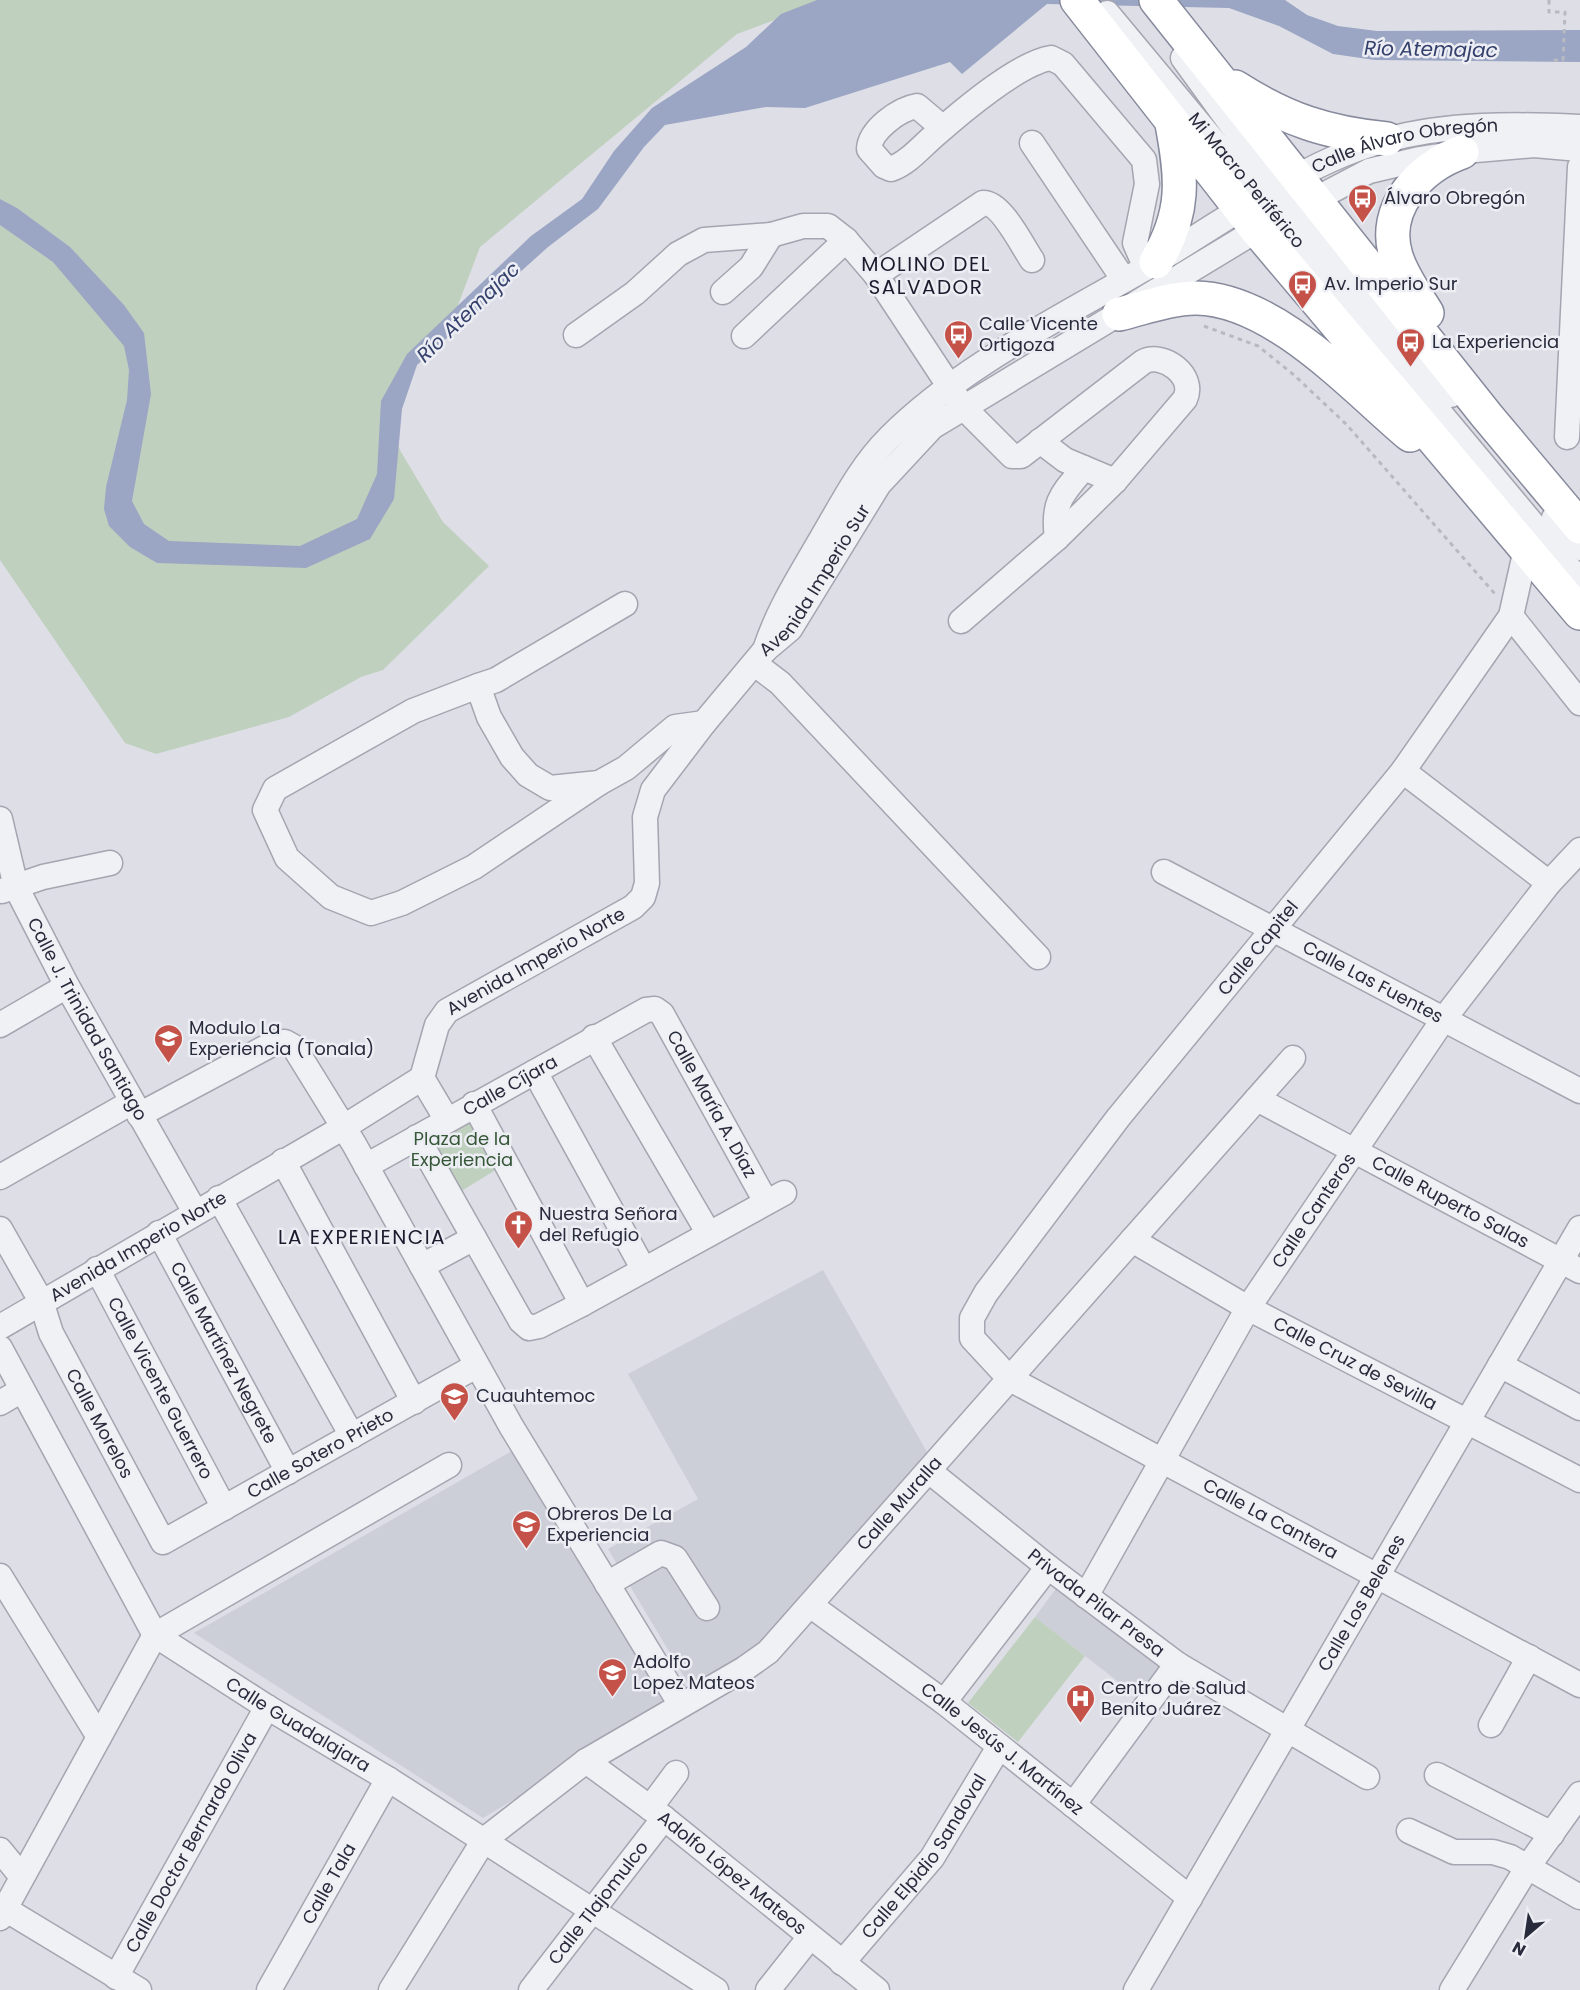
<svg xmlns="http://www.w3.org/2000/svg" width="1580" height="1990" font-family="Poppins,sans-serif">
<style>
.built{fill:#ccced8}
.green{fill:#c0d0bf}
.water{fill:#9ba5c4}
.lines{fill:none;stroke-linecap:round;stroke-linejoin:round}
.minor-casing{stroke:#a4a5b0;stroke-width:27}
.highway-casing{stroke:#868a9c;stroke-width:36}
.path{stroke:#b8bac1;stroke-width:3;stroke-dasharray:4.5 4.5;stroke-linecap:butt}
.minor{stroke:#f0f1f5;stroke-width:24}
.highway{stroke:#fff;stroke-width:33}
.labels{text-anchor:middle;stroke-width:5;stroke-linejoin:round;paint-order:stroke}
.street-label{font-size:18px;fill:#282b3c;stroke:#edeef4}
.poi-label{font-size:18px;fill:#282b3c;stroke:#edeef4;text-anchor:start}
.park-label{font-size:18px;fill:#365737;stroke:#edeef4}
.water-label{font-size:20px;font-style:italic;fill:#35416d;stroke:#edeef4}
.neighbourhood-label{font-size:20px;letter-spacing:1.5px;fill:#1a1c2d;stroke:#edeef4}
</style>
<rect width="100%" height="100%" fill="#dedfe6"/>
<path class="built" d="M823,1270L931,1459L766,1648L692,1690L608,1549L698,1499L628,1374Z
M517,1448L672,1705L483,1818L194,1633Z
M1060,1583L1169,1665L1143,1701L1035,1617Z"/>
<path class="green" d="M0,0H828L737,34L480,247L449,329L405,378L387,422L401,452L443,522L489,566L383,670L361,677L289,717L156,754L125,743L0,560Z
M476,1107L502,1166L455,1195L421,1138Z
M1035,1617L1085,1656L1018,1742L968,1703Z"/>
<path class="water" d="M817,0H1285L1307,15L1338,26L1377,31L1580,30V62L1375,60L1333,54L1279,26L1229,8L1047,4L962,74L950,62L805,108L766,107L665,125L644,147L598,209L548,247L417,365L402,409L394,499L370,539L306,568L157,563L130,547L109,526L104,509L106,487L127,400L129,370L124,346L53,262L0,225V199L17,208L70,247L124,305L144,333L151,394L132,501L144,524L169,541L300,546L357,519L377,474L381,401L407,354L531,236L582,199L614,151L652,108L746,47L781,14Z"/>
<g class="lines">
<defs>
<g id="minor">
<path id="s1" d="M1107,13L1580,581"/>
<path d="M1183,58L1278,189L1451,395"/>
<path d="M943,128L917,106C899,109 870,130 869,149L884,166L891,169C908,163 921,147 935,135C961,112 1019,63 1051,58L1063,64L1144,160L1147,184L1135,243L1146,268"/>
<path d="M1032,143L1124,280"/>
<path d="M876,275L983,203C1001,202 1022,245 1032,260"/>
<path d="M723,292L751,267L771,235"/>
<path d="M576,335L635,293L678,254L704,240L771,235L803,226H828L846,240L876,275L963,407L1012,456H1021L1143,362C1163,351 1196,376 1185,399L1115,481L1057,538L961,621"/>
<path d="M744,336L846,240"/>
<path d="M1567,437L1580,167"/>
<path d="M1040,441L1065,460L1115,481"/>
<path d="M1554,518L1580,548"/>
<path d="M1057,538C1052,502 1062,494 1084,468"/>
<path id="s2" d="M1526,549L1511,616L1403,771L1118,1118L986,1293L972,1318V1338L1010,1379L1580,1685"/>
<path d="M625,604L496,680L478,686L489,717L512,757L528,775L550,788L599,783L626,768L675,727L704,723"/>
<path d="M1511,616L1580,703"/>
<path id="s3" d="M765,650C778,609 802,573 823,536C843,502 861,466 889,438C963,364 1065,316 1154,263C1223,222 1309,159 1386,140C1449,123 1515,124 1580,127"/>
<path d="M755,664L780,683L1038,957"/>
<path d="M478,686L413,711L275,789L265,810L287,858L331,897L371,913L402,903L474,867L599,783"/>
<path d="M1403,771L1549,883"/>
<path id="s4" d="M0,819L16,887L67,986L195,1212"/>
<path id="s5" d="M1164,872L1580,1091"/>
<path d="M2,891L43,877L110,863"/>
<path d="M0,1025L67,986"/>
<path d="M594,1037L709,1234"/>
<path d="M535,1072L644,1270"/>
<path d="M422,1078L447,1120"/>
<path id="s6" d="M1257,1099L1580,1271"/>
<path d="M474,1104L582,1304"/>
<path d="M139,1115L274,1043L285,1042L294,1047L354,1144L511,1426L681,1705"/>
<path d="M417,1137L521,1321L529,1328L539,1326L582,1304L784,1193"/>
<path d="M283,1161L414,1402"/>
<path id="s7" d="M366,1166L646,1010L655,1009L662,1014L766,1202"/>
<path d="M0,1177L132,1102"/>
<path d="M219,1198L352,1436"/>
<path id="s8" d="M0,1229L41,1301L51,1333L163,1542L476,1366"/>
<path id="s9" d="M159,1233L288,1472"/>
<path id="s10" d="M1132,1240L1248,1308L1580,1480"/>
<path d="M422,1266L474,1238"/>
<path id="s11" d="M97,1269L224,1508"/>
<path id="s12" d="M0,1327L344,1127L422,1078L437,1025L447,1011L633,907L643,897L647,883L645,817L653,790L704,723L765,650L790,629L879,484L932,427L1257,230L1369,171L1420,159L1476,150L1534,145L1580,149"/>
<path id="s13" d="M0,1348L155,1635L267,1707L388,1779L716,1990"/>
<path d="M1500,1365L1580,1408"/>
<path d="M0,1403L22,1390"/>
<path id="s14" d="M929,1471L1048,1567L1177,1664L1367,1777"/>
<path d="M0,1576L99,1737"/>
<path d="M607,1584L661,1553L675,1558L707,1608"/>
<path id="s15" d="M1086,1596L1248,1308L1443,1020L1549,883L1580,850"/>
<path id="s16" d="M810,1605L944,1702L1190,1898"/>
<path d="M155,1635L449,1465"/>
<path d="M944,1702L1048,1567"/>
<path d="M1491,1725L1529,1657"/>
<path id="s17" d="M586,1761L664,1818L877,1990"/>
<path d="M1437,1775L1552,1834"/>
<path d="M1073,1805L1177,1664"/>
<path d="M650,1808L676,1773"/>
<path d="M1409,1831L1454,1852H1493L1510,1857L1580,1897"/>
<path d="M0,1850L22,1877"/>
<path d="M5,1909L139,1990"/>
<path d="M0,1918L155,1635"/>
<path id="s18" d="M842,1963L932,1858L999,1747"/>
<path id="s19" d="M116,1977L267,1707"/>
<path id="s20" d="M269,1990L388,1779"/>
<path id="s21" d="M391,1990L484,1840L586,1761L744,1669L768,1652L1293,1058"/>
<path id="s22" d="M531,1990L664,1818"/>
<path d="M768,1990L810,1937"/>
<path id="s23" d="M1136,1990L1580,1228"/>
<path d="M1452,1990L1527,1868L1580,1794"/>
</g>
<path id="highway" d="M1077,0L1257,230L1580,613
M1156,0L1487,416L1580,527
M1235,87C1287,120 1327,133 1387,139
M1156,262C1186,212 1182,178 1172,124
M1427,313C1416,295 1402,276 1396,256C1381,208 1420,167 1462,152
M1119,314C1144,308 1170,298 1196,298C1274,299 1353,387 1410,435"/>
</defs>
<use href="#minor" class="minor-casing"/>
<use href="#highway" class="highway-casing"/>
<path class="path" d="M1549,0V12H1565L1563,60H1550
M1204,326L1258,346L1294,375L1347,425L1495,594"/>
<use href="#minor" class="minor"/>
<use href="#highway" class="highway"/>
</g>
<defs>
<symbol id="bus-pin" viewBox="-11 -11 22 30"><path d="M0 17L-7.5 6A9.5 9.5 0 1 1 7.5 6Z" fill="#c55249" stroke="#edeef4"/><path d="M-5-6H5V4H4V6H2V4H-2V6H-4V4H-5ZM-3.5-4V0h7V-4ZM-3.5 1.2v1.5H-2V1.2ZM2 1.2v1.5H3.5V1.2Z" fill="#fff"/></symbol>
<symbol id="university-pin" viewBox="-11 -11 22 30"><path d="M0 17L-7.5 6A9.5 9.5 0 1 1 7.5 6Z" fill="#c55249" stroke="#edeef4"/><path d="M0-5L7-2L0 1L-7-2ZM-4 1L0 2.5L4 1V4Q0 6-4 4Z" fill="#fff"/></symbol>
<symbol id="church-pin" viewBox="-11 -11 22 30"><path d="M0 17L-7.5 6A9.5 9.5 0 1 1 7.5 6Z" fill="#c55249" stroke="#edeef4"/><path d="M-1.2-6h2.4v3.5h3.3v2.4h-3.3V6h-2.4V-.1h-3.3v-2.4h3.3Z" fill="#fff"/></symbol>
<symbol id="school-pin" viewBox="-11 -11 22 30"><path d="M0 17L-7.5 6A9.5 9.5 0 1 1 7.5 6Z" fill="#c55249" stroke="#edeef4"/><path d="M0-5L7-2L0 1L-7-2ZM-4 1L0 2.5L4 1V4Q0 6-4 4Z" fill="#fff"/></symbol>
<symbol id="hospital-pin" viewBox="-11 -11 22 30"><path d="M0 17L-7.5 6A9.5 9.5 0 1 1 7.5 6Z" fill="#c55249" stroke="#edeef4"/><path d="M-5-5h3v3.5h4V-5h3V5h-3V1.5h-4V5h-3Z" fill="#fff"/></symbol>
</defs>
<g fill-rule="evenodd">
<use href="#bus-pin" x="1346" y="182" width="33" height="45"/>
<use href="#bus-pin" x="1286" y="268" width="33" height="45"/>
<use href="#bus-pin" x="942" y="318" width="33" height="45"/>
<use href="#bus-pin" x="1394" y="326" width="33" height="45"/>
<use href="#university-pin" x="152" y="1022" width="33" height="45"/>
<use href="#church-pin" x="502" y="1208" width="33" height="45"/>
<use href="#school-pin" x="438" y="1380" width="33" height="45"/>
<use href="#school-pin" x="510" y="1508" width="33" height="45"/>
<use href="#school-pin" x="596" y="1656" width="33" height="45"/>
<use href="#hospital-pin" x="1064" y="1682" width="33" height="45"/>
</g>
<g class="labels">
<g class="street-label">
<text dy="6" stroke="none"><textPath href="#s3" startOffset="846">Calle Álvaro Obregón</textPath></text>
<text dy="6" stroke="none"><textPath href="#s1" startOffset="218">Mi Macro Periférico</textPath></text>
<text dy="6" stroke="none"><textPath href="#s12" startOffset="1164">Avenida Imperio Sur</textPath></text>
<text transform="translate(1258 948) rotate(-51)" y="6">Calle Capitel</text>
<text dy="6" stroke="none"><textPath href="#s12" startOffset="664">Avenida Imperio Norte</textPath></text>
<text dy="6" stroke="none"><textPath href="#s5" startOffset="236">Calle Las Fuentes</textPath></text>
<text dy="6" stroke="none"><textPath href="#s4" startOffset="220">Calle J. Trinidad Santiago</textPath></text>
<text dy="6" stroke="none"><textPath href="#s7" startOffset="165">Calle Cíjara</textPath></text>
<text dy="6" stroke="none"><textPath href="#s7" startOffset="441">Calle María A. Díaz</textPath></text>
<text dy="6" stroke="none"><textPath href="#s6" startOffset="219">Calle Ruperto Salas</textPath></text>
<text dy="6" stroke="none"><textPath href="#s15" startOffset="448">Calle Canteros</textPath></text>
<text dy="6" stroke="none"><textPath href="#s12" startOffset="160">Avenida Imperio Norte</textPath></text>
<text dy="6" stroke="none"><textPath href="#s9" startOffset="136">Calle Martínez Negrete</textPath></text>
<text dy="6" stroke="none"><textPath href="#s10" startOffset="255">Calle Cruz de Sevilla</textPath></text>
<text dy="6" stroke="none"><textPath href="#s11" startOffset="135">Calle Vicente Guerrero</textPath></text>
<text dy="6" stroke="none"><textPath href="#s8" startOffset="219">Calle Morelos</textPath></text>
<text dy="6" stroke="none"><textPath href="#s8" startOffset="534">Calle Sotero Prieto</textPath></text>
<text dy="6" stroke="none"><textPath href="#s21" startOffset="716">Calle Muralla</textPath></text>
<text dy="6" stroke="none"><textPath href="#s2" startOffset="1326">Calle La Cantera</textPath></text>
<text dy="6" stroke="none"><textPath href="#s14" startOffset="213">Privada Pilar Presa</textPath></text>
<text dy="6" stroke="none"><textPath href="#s23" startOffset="448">Calle Los Belenes</textPath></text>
<text dy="6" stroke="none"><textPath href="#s13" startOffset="495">Calle Guadalajara</textPath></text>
<text dy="6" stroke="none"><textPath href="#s16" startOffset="240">Calle Jesús J. Martínez</textPath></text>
<text dy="6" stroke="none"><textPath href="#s19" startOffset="154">Calle Doctor Bernardo Oliva</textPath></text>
<text dy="6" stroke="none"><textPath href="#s18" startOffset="135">Calle Elpidio Sandoval</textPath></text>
<text dy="6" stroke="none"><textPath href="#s17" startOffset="184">Adolfo López Mateos</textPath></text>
<text dy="6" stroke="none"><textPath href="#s20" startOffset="122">Calle Tala</textPath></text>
<text dy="6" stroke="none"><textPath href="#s22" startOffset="110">Calle Tlajomulco</textPath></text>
</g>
<g class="poi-label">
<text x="1384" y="204">Álvaro Obregón</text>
<text x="1324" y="290">Av. Imperio Sur</text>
<text x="979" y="330">Calle Vicente<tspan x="979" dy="21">Ortigoza</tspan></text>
<text x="1432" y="348">La Experiencia</text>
<text x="189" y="1034">Modulo La<tspan x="189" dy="21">Experiencia (Tonala)</tspan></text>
<text x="539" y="1220">Nuestra Señora<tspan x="539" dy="21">del Refugio</tspan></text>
<text x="476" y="1402">Cuauhtemoc</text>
<text x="547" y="1520">Obreros De La<tspan x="547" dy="21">Experiencia</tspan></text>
<text x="633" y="1668">Adolfo<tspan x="633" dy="21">Lopez Mateos</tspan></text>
<text x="1101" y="1694">Centro de Salud<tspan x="1101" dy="21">Benito Juárez</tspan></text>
</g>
<g class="park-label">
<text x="462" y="1145">Plaza de la<tspan x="462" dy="21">Experiencia</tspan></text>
</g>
<g class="water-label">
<text transform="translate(1431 49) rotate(1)" y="7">Río Atemajac</text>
<text transform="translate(468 312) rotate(-44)" y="7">Río Atemajac</text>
</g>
<g class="neighbourhood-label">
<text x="926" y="271">MOLINO DEL<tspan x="926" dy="23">SALVADOR</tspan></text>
<text x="362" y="1244">LA EXPERIENCIA</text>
</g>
</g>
<g transform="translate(1526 1936) rotate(209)" stroke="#edeef4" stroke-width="4.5" paint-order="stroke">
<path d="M0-4.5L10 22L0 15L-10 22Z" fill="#282b3c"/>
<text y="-9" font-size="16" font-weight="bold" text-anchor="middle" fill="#282b3c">N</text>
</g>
</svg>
